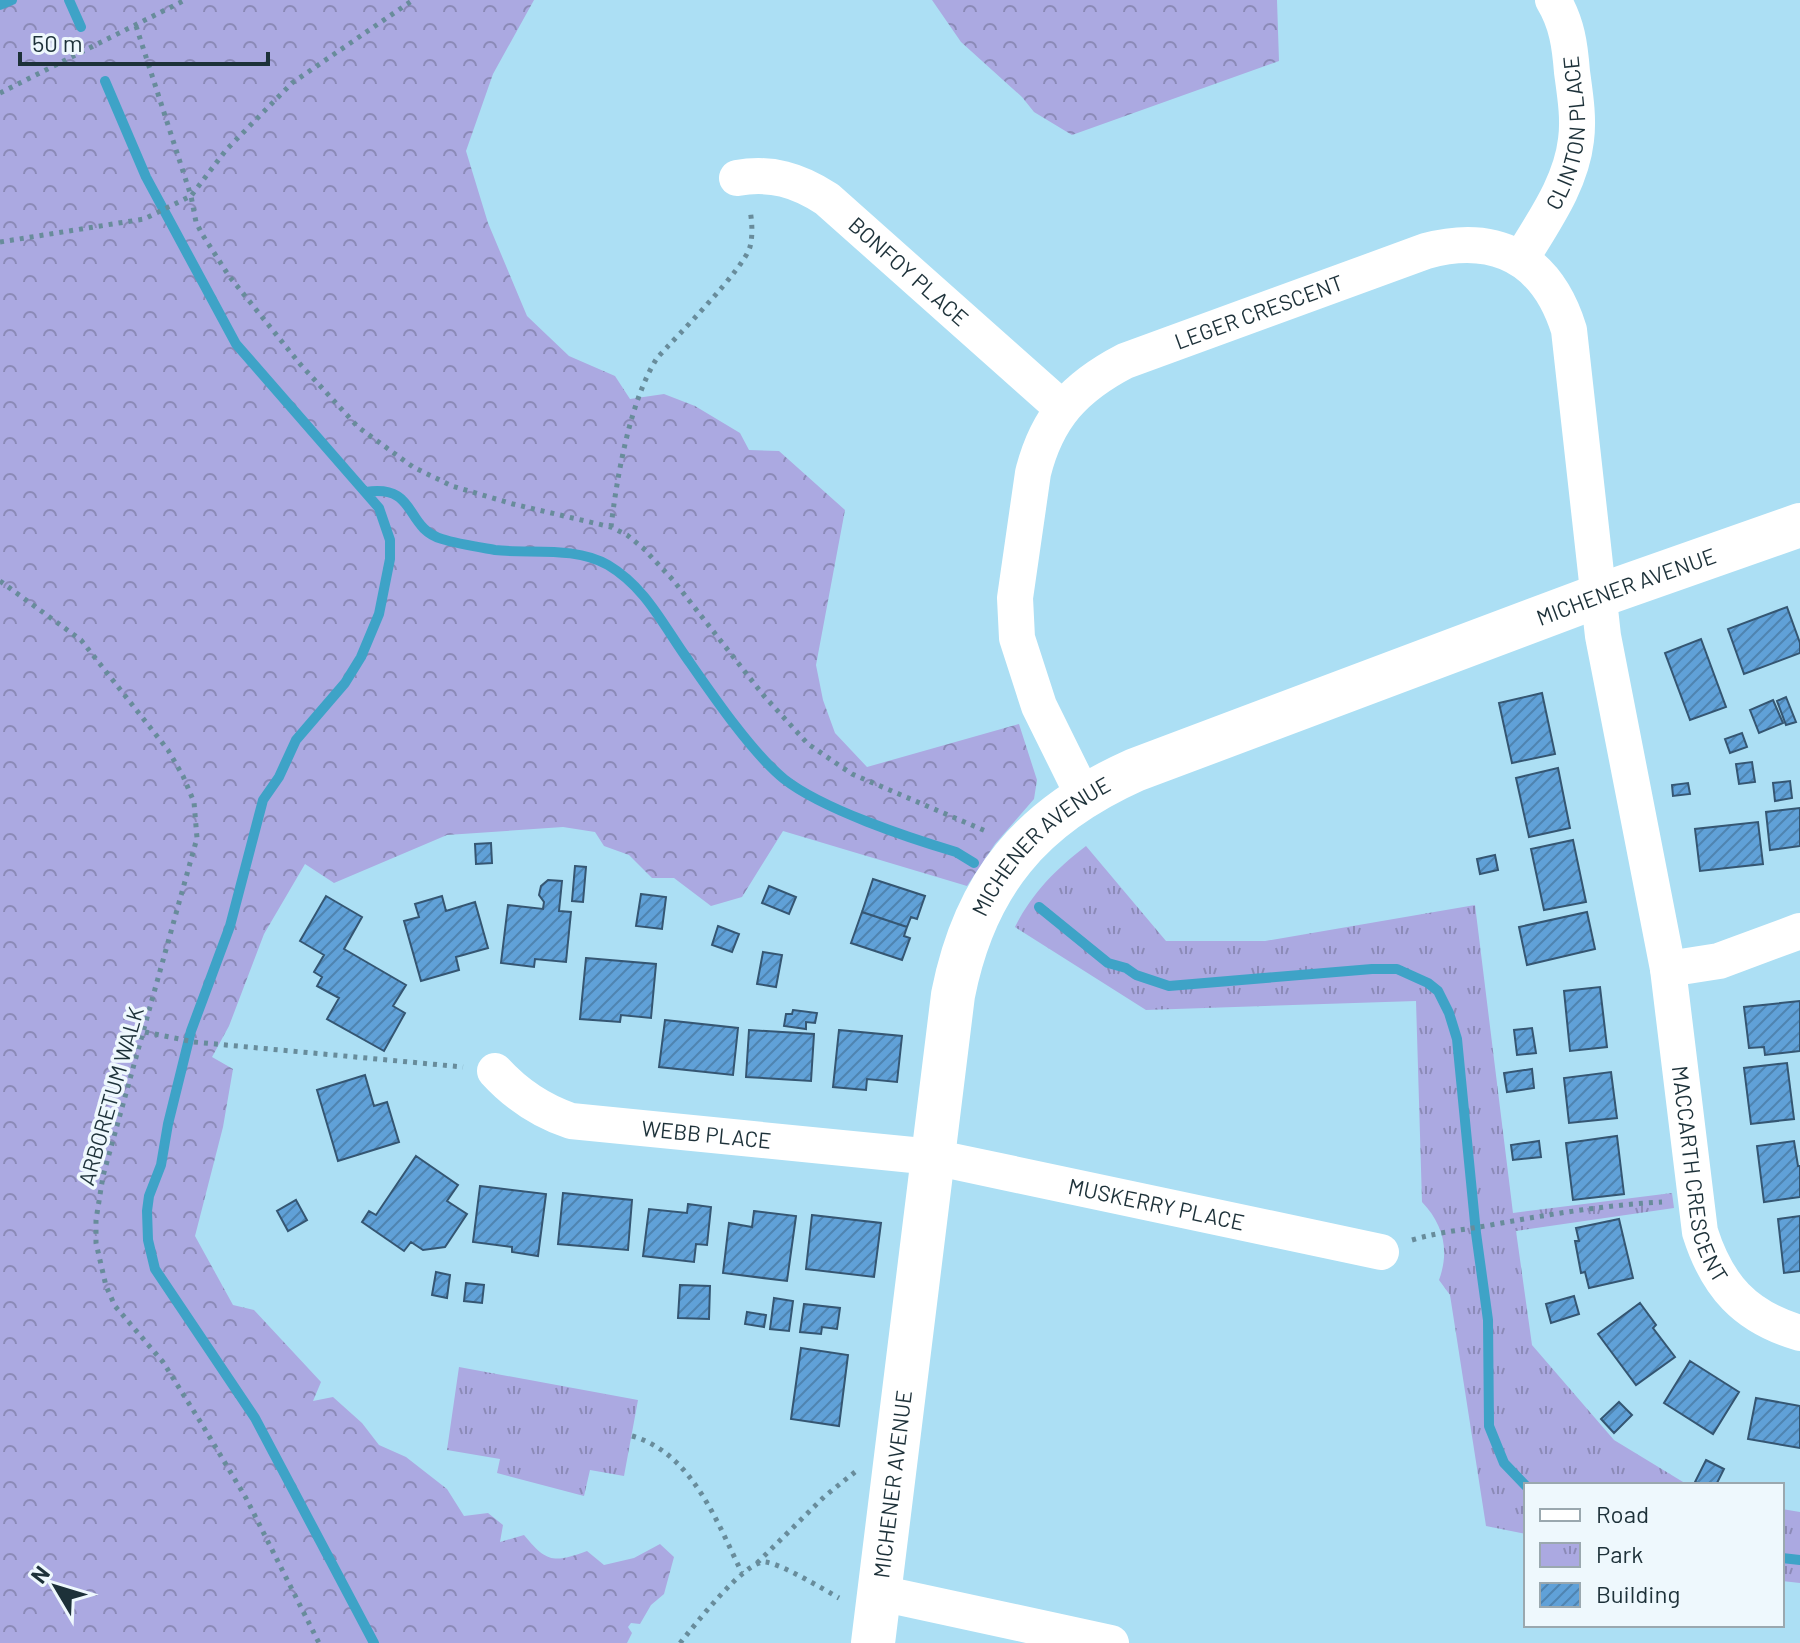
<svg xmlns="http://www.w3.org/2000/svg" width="1800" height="1643" font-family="Barlow,sans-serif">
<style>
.forest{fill:url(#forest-crowns)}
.park{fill:url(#park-tufts)}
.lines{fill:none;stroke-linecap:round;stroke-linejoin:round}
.stream{stroke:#3ea3c7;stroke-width:10}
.building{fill:url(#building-hatch);stroke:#355672;stroke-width:2}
.path{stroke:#688c9b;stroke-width:5;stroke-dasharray:4 6;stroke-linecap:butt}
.minor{stroke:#fff;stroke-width:36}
.tertiary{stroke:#fff;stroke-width:44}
.labels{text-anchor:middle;stroke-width:7;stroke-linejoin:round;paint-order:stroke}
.street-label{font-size:22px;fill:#1d3139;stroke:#eef8fd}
</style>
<defs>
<pattern id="forest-crowns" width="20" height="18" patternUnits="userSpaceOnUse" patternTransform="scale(2)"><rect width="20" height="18" fill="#aba9e1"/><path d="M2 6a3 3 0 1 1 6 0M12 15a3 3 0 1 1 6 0" fill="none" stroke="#8b8ab7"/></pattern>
<pattern id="park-tufts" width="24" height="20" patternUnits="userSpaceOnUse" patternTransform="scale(2)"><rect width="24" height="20" fill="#aba9e1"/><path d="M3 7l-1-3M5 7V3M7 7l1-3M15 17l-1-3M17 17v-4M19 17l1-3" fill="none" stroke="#8b8ab7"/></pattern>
<pattern id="building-hatch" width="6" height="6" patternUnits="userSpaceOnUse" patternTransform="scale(2)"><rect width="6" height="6" fill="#60a1d8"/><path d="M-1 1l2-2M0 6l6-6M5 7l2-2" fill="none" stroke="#4f84b0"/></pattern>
</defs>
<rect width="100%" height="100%" fill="#acdff4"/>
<path class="forest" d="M0,0H534L493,74L466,151L488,223L527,316L569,356L615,376L630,399L664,394L695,406L740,433L749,450L779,451L845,510L816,665L823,700L835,733L867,767L1019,724L1037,780L1034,799L995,844L967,886L783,831L742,897L711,906L674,878H652L629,855L604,846L595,832L563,827L447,835L334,883L305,864L264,934L229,1026L212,1057L233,1069L223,1127L195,1236L233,1305L254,1310L321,1382L313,1401L333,1397L362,1423L379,1445L406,1457L447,1489L464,1516L488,1513L503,1525L500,1542L524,1535C547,1563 554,1563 587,1551L604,1565L634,1558L660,1544L674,1557L664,1594L651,1605L640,1624L631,1623L628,1627L632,1633L627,1643H0Z
M932,0H1277L1279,61L1072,135L1034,112L1022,97L961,42Z"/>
<path class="park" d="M1086,846L1166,941H1265L1475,905L1513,1213L1672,1193L1674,1208L1516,1231L1532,1345L1614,1440L1688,1485H1526V1534L1486,1526L1450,1295L1439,1280C1450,1250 1443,1224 1422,1202L1416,1001L1146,1010L1015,927C1032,893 1056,869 1086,846Z
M459,1367L638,1400L624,1476L590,1470L584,1496L497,1473L500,1459L447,1450Z
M1782,1509L1800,1512V1583L1782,1581Z"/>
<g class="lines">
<path class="stream" d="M69,0L81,27
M0,5L12,0
M105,81L146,177L236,344L379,508L390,540V559L379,614L361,657L345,683L296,740L279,777L263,800L230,926L191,1031L168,1124L161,1165L149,1196L147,1211L148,1240L155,1269L255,1418L374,1643
M366,492C418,484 404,528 442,539C458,544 478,547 495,550C531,554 575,546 608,565C645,587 662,623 686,657C711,693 751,752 784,779C822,809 909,838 956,852L974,863
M1039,907L1108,963L1126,968L1136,975L1169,986L1372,969H1397L1428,983L1438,991L1449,1013L1457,1039L1476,1233L1488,1320L1489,1426L1504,1463L1526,1486
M1782,1558L1800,1560"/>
</g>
<path class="building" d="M1787,607L1800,643V653L1744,674L1728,629Z
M1701,639L1726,707L1690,720L1665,653Z
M1542,693L1555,754L1512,763L1499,703Z
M1786,697L1796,722L1786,725L1777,701Z
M1773,700L1783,723L1759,733L1750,710Z
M1742,733L1747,747L1730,753L1725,739Z
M1752,762L1755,782L1739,784L1736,764Z
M1558,768L1570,828L1529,837L1516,778Z
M1790,781L1792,798L1775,801L1773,783Z
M1688,783L1690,794L1673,796L1672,785Z
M1800,808V846L1770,850L1766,812Z
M1758,822L1763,864L1700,871L1695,829Z
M1573,840L1586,902L1544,910L1531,849Z
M491,843L492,863L476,864L475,844Z
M1495,855L1498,870L1480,874L1477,859Z
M575,866L586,867L583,902L572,901Z
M873,879L925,896L917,919L911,917L907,927L862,912Z
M548,880L562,881L559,911L571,912L566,962L535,959L534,967L501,963L508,905L543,909L544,902L539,895L541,886Z
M769,886L796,897L789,914L762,903Z
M641,894L666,897L662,929L636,926Z
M326,896L362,917L344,949L406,985L393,1006L405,1013L384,1051L327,1019L339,998L317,986L322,977L314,972L324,955L300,941Z
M442,896L446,911L475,902L488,948L456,957L459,970L421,981L404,921L419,917L415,904Z
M862,912L907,927L904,936L910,938L902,960L851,943Z
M1587,912L1595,949L1527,965L1519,927Z
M718,926L739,934L732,952L712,945Z
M763,952L782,955L776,987L757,984Z
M586,958L656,964L651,1018L621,1015L620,1022L580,1019Z
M1600,987L1607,1047L1570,1051L1564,991Z
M1800,1001V1051L1765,1055L1764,1047L1749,1048L1744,1007Z
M793,1010L817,1013L815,1023L806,1022V1029L784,1026L786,1014H792Z
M665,1020L738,1028L733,1075L659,1067Z
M1532,1028L1536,1053L1517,1055L1514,1030Z
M749,1030L814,1034L811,1081L746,1077Z
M839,1030L902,1036L897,1082L867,1079L866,1090L833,1087Z
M1787,1063L1794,1119L1751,1124L1744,1068Z
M1532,1069L1534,1088L1507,1092L1504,1073Z
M1611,1072L1617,1118L1569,1123L1564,1078Z
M365,1075L374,1106L387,1102L399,1142L338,1161L317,1090Z
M1617,1136L1624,1194L1573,1200L1566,1143Z
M1539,1141L1541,1157L1513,1160L1511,1145Z
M1794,1141L1798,1166H1800V1197L1764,1202L1757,1146Z
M416,1156L458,1185L447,1201L467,1214L445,1247L423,1250L411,1242L404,1251L362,1222L369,1211L376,1215Z
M480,1186L546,1194L538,1256L512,1252V1247L473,1242Z
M563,1193L632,1200L628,1250L558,1244Z
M296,1200L307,1220L288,1231L277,1211Z
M688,1204L711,1207L707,1245L696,1244L694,1262L643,1256L649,1209L687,1213Z
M754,1211L796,1216L787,1281L723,1273L729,1223L752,1227Z
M812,1215L881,1223L874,1277L806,1269Z
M1800,1216V1271L1784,1273L1778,1219Z
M1619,1219L1633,1278L1589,1288L1585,1272L1581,1273L1575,1241H1579L1576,1228Z
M436,1272L450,1275L447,1298L432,1295Z
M466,1283L484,1285L482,1303L464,1301Z
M680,1285L710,1286L709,1319L678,1318Z
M1574,1296L1579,1314L1551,1323L1546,1304Z
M774,1298L793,1301L789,1331L770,1329Z
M1640,1303L1656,1325L1653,1328L1675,1357L1636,1385L1598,1334Z
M804,1304L840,1308L837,1329L822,1327L821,1334L800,1332Z
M747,1312L766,1315L764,1327L745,1324Z
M801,1348L848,1355L839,1426L791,1419Z
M1690,1361L1739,1392L1713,1434L1664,1403Z
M1756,1398L1800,1406V1448L1748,1439Z
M1619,1402L1632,1415L1614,1433L1601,1419Z
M1706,1460L1724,1469L1716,1485H1701L1695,1482Z"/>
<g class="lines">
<path class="path" d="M136,26L191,196L226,150L292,83L413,0
M0,93L185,0
M0,242L144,219L191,196L196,222L202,234L229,276L300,364L358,427L413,467L452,486L513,504L611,527L627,535L643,548L673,580L764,696L808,744L852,774L988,832
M611,527C617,476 630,401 657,358C677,336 743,270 750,247C753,235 752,221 750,210
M0,581L81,640L168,750L183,776L194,802L197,838L103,1176L96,1220V1243L106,1286L115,1306L163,1362L203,1426L246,1498L319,1643
M145,1032L194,1042L463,1067
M1412,1240C1442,1231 1466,1230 1496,1224C1551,1214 1606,1205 1662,1202
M632,1436C692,1453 717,1522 742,1573
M757,1563L825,1496L855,1472
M680,1643C695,1625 744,1561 765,1562C782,1564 823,1589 839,1598"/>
<g class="minor">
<path id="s1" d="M737,178C771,172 798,180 827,199L1062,408"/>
<path id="s2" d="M1521,259C1543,222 1571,184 1576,140C1579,118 1575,94 1572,72C1570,46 1567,23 1553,0"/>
<path id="s3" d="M1083,795L1039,706L1017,638L1015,598L1033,473C1047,417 1075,387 1125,361L1426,251C1497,232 1547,259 1569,330L1603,636L1668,969L1700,1232C1717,1286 1745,1317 1800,1333"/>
<path d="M1668,969L1719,961L1800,931"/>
<path id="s4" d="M495,1071C516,1094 541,1111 571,1121L933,1157L1381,1252"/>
<path d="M880,1593L1111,1643"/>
</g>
<path class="tertiary" id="s5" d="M873,1643L953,995C975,883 1032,816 1135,770L1598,596L1800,525"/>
</g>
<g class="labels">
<g class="street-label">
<text dy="8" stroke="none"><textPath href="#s2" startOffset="138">CLINTON PLACE</textPath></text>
<text dy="8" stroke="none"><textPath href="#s1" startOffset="204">BONFOY PLACE</textPath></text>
<text dy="8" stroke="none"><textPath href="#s3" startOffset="630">LEGER CRESCENT</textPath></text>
<text dy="8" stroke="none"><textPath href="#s5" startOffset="1480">MICHENER AVENUE</textPath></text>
<text dy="8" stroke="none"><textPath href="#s5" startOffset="832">MICHENER AVENUE</textPath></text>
<text transform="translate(111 1096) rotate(-74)" y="8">ARBORETUM WALK</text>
<text dy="8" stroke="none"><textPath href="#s4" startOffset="228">WEBB PLACE</textPath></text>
<text dy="8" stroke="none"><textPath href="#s3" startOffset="1848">MACCARTH CRESCENT</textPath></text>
<text dy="8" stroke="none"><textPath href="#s4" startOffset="684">MUSKERRY PLACE</textPath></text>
<text dy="8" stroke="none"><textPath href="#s5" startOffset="160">MICHENER AVENUE</textPath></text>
</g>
</g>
<rect x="1524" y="1483" width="260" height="144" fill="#eef8fd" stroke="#9aa8af" stroke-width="2"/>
<rect x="1540" y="1509" width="40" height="12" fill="#ffffff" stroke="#9aa8af" stroke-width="2"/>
<text x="1596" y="1523" font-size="24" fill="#1d3139">Road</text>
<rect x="1540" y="1543" width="40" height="24" fill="url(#park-tufts)" stroke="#9aa8af" stroke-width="2"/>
<text x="1596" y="1563" font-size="24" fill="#1d3139">Park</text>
<rect x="1540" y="1583" width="40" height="24" fill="url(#building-hatch)" stroke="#9aa8af" stroke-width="2"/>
<text x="1596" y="1603" font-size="24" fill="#1d3139">Building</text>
<g transform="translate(56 1587) rotate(308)" stroke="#eef8fd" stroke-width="6" paint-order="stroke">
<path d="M0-6L14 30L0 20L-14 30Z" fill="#1d3139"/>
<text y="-12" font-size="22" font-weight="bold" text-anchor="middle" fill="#1d3139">N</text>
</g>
<path d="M20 52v12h248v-12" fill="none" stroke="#1d3139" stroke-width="4"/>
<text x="32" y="52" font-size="24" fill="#1d3139" stroke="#eef8fd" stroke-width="6" paint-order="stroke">50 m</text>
</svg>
